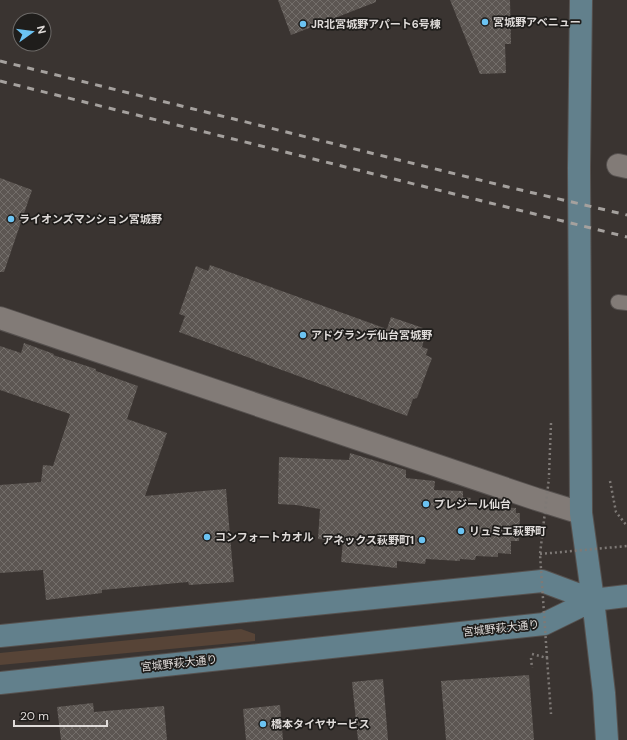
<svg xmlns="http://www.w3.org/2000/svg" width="627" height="740" font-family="'DM Sans','Noto Sans JP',sans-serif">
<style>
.grass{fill:#574437}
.building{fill:url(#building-cross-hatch)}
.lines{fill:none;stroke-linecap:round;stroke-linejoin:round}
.lane-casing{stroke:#56514f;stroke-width:16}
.street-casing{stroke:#56514f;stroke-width:24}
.secondary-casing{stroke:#56514f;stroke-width:24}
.path{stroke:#7e7976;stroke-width:2.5;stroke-dasharray:2 3;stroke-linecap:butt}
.lane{stroke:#827b77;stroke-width:14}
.street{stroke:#827b77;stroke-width:22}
.secondary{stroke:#62808c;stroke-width:22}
.rail{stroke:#a5a19e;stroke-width:3;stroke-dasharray:7 7;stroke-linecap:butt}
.path-bridge{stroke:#7e7976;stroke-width:2.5;stroke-dasharray:2 3;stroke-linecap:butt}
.poi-dot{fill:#6bc3f2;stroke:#1f1d1b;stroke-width:1.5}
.labels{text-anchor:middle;stroke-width:3.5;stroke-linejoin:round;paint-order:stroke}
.poi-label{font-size:11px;font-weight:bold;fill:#dfdbd9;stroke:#1f1d1b;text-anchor:start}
.street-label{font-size:11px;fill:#dfdbd9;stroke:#1f1d1b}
</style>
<defs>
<pattern id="building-cross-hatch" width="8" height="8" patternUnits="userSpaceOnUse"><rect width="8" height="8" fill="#5c5652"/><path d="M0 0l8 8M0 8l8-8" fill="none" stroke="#736e6a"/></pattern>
</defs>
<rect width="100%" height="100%" fill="#3a3431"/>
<path class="grass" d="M241,629L255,634V641L0,665V653Z"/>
<path class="building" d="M278,0H376V2L291,35Z
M450,0H510L511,44H505L506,73L480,74Z
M0,178L32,190L4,272H0Z
M210,265L387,329L391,317L423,328L420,338L424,340L422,347L428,349L426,355L432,358L417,398L413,399L407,416L179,332L185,316L179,314L196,266L208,271Z
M24,343L54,354L53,355L96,369V371L138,386L127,419L167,433L145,496L226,489L234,582L189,585L188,582L102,590V593L46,600L43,570L0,573V485L41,482L43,465L53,466L70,414L0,390V346L21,353Z
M350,453L406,470V478L435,481L434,490L463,491V497L471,498L470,502L478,503V506L516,508V513H520L519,541H511V554L498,553V557L476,556L475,560L460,559V561L426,559L425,564L397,561V568L341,562L343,541L318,539L320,509L296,505L278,504L279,457L349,460Z
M529,675L534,740H446L441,681Z
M383,679L388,740H358L352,682Z
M93,703L94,712L164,706L167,740H61L57,707Z
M280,705L283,740H246L243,709Z"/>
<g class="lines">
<defs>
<path id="lane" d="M618,302L627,303"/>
<path id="street" d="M618,165L627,167
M0,318L536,499L581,513"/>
<path id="secondary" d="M581,0L579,168L581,513L593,600L604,693L607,740
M0,636L542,581L593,600
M0,683L544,624L593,600L627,596"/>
</defs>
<use href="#lane" class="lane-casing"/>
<use href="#street" class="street-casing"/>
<use href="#secondary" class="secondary-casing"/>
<path class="path" d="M549,475L551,423
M610,481L616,512L627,526
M532,654L547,658L551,714
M531,658L532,668"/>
<use href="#lane" class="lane"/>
<use href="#street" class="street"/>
<use href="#secondary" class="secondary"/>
<path class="rail" d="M0,61L508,187L627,215
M0,81L627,237"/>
<path class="path-bridge" d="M540,554L627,546
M547,658L540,554L549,478"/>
</g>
<g class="poi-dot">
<circle cx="485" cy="22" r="4"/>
<circle cx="303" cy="24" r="4"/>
<circle cx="11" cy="219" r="4"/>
<circle cx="303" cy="335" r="4"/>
<circle cx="426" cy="504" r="4"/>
<circle cx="461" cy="531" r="4"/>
<circle cx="207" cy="537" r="4"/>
<circle cx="422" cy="540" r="4"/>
<circle cx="263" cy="724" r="4"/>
</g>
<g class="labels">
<g class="poi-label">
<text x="493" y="26">宮城野アベニュー</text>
<text x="311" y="28">JR北宮城野アパート6号棟</text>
<text x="19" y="223">ライオンズマンション宮城野</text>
<text x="311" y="339">アドグランデ仙台宮城野</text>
<text x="434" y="508">プレジール仙台</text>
<text x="469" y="535">リュミエ萩野町</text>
<text x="215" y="541">コンフォートカオル</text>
<text x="414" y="544" text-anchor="end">アネックス萩野町1</text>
<text x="271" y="728">橋本タイヤサービス</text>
</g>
<g class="street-label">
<text transform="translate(501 628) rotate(-6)" y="4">宮城野萩大通り</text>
<text transform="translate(179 663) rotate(-6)" y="4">宮城野萩大通り</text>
</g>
</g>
<g transform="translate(32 32) rotate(76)"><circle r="19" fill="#1f1d1b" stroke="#6c6967"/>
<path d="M0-3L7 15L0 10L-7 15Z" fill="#6bc3f2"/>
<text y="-6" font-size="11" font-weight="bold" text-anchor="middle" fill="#dfdbd9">N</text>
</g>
<path d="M14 720v6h93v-6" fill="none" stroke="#dfdbd9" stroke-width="2"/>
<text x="20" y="720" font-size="12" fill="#dfdbd9" stroke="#1f1d1b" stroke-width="3" paint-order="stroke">20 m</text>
</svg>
